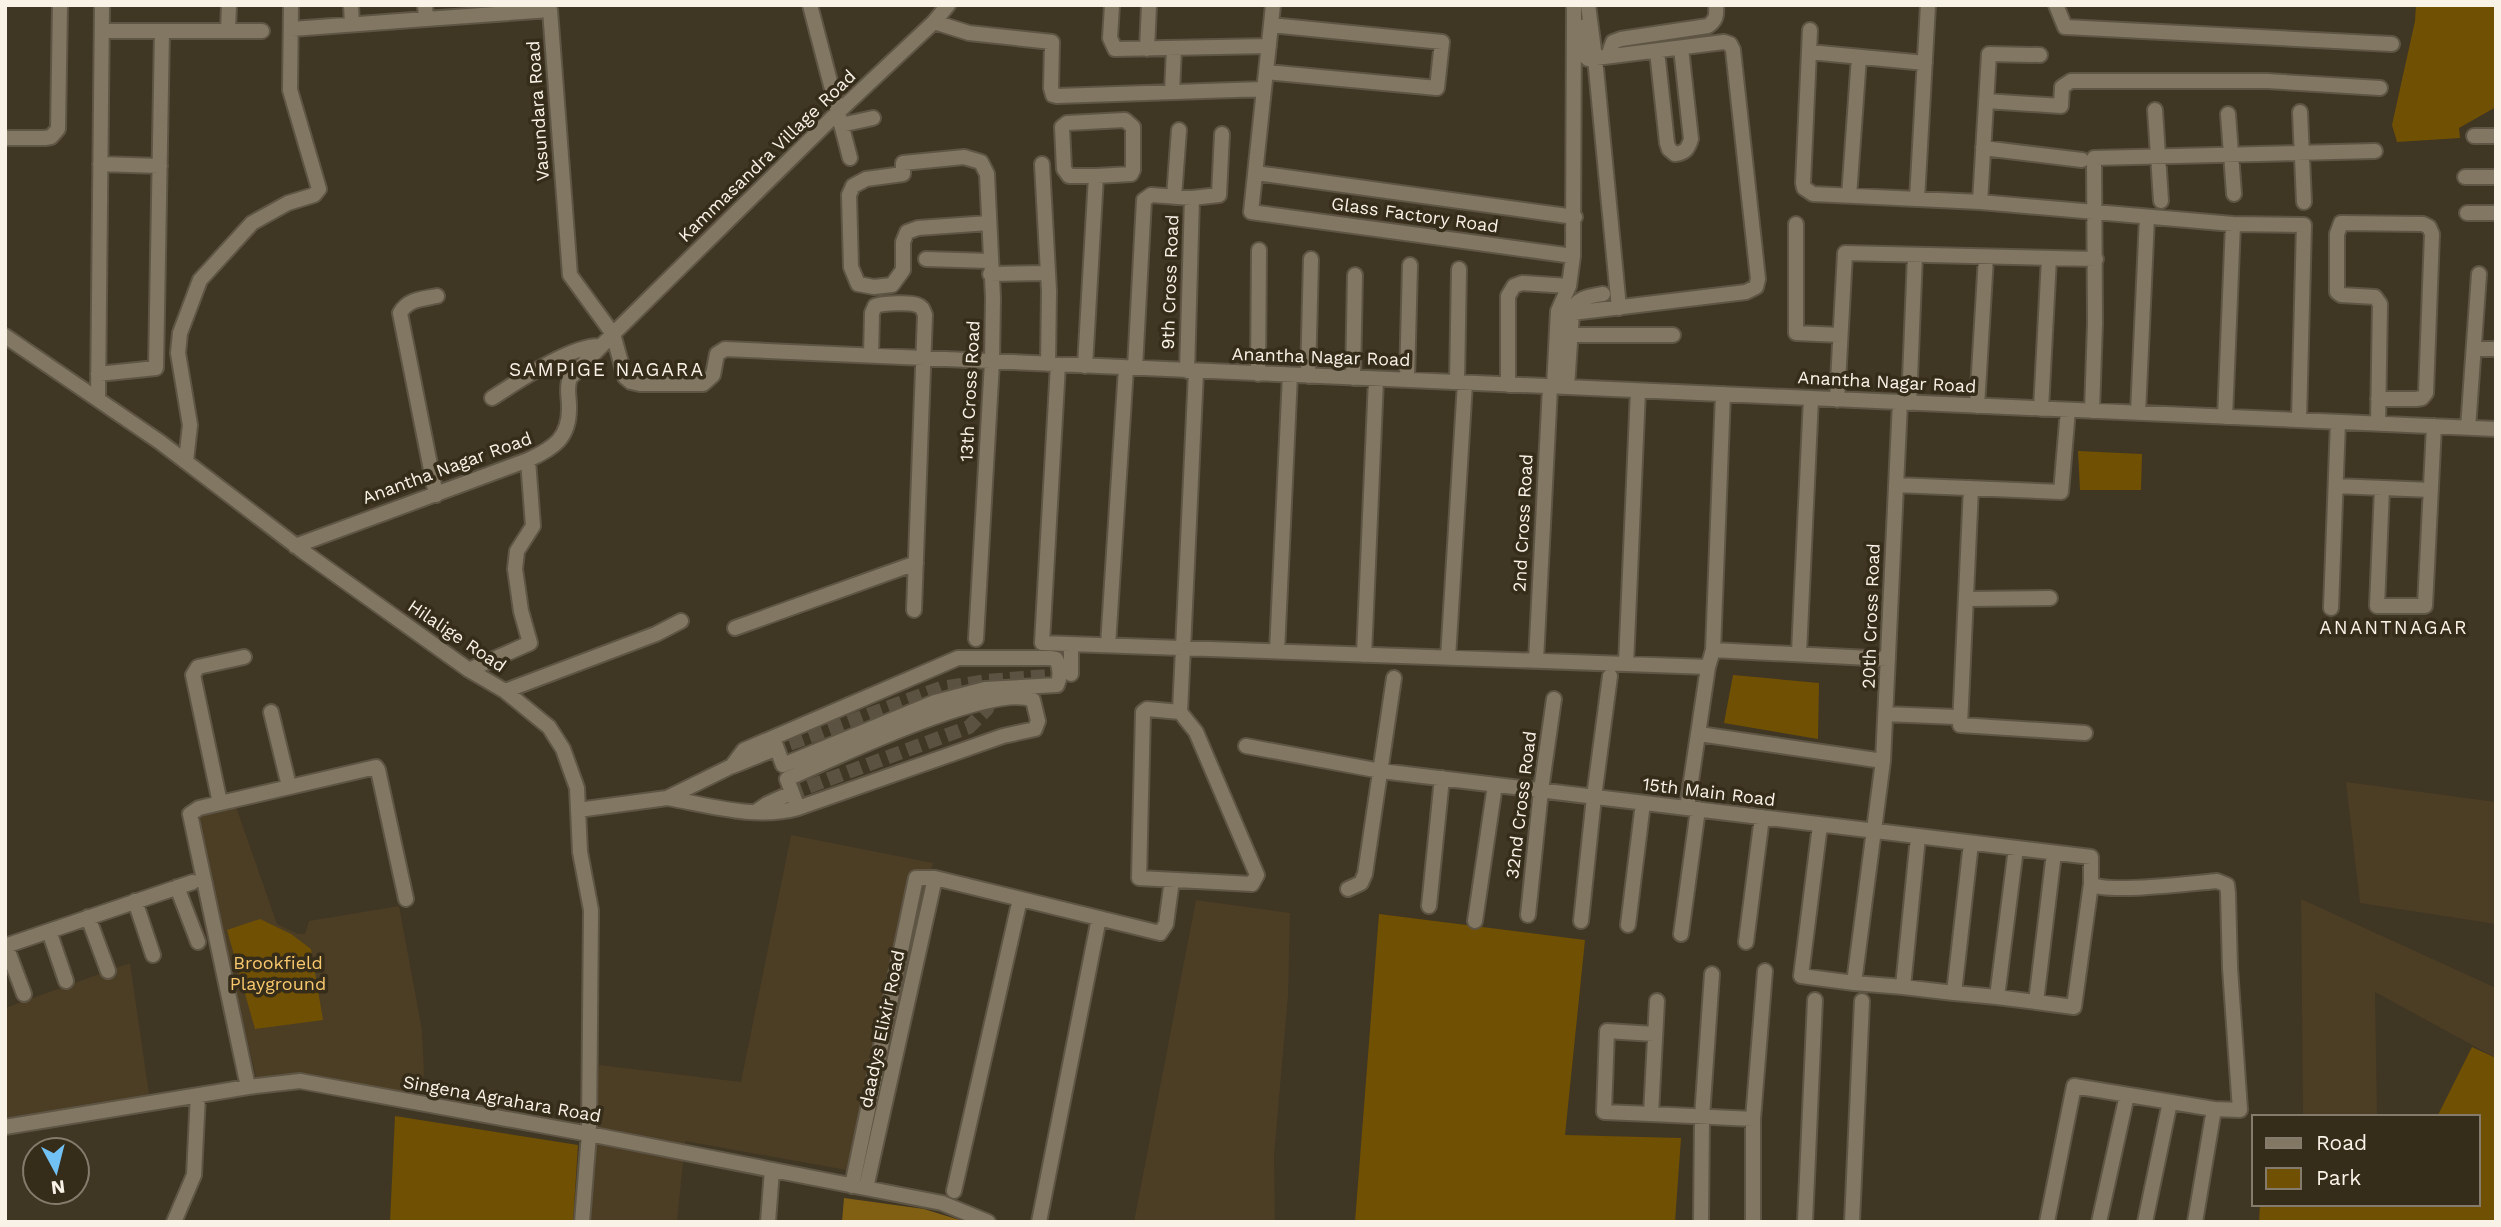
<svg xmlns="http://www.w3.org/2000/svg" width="2501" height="1227" font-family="'Work Sans',sans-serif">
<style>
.built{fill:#4c3e25}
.green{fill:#705002}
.forest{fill:#816014}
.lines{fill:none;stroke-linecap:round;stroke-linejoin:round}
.minor-tunnel{stroke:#5c5241;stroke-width:14;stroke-dasharray:14 7;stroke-linecap:butt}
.minor-casing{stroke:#5e5545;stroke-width:18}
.minor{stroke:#827762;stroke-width:14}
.labels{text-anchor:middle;stroke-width:7;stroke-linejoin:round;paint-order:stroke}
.street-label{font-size:18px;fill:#f9f2e7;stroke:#362c1a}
.park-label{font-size:18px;fill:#f7c86d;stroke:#362c1a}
.neighbourhood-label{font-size:19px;letter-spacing:2px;fill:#f9f2e7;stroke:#362c1a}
</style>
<rect width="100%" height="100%" fill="#403624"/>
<path class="built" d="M2346,782L2496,802V924L2360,903Z
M236,807L277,924L298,934H305L309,921L399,906L422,1030L424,1074L418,1097L257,1081L195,816Z
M791,835L933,863L863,1173L685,1141L677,1222H585L599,1065L741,1082Z
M2301,899L2496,988V1058L2375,992L2377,1117H2303Z
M1196,900L1290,913L1288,995L1274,1156L1275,1222H1134Z
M130,963L149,1094L5,1123V1008Z"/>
<path class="green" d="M2416,5H2496V107L2459,128L2460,138L2397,142L2392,125L2415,21Z
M2078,451L2142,454L2141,490H2080Z
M1733,675L1819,683L1818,739L1724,723Z
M1379,914L1585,940L1565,1135L1681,1138L1675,1222H1355Z
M260,919L291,934L311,949L323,1020L255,1029L227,930Z
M2472,1047L2496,1058V1222H2259L2260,1204H2478V1117H2437Z
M395,1116L578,1145L573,1222H390Z"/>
<path class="forest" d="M844,1198L924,1209L966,1222H842Z"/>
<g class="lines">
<path class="minor-tunnel" d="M770,751L941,688L987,681L1070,674
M789,794L969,727L987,709L991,691"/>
<defs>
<path id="minor" d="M351,5L352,24
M425,5L426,19L550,10L570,275L613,334L834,116L934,22L948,5
M810,5L850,158
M1112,5L1110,38L1115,49L1269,46
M1588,5L1595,58L1619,308
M2056,5L2065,27L2392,44
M934,22L969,33L1052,42L1051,88L1053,95L1057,96L1264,89L1266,72L1437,88L1442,42L1271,25
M292,29L426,19
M1810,30L1803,183L1804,188L1813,194L1980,202L2233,224L2304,225L2299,420
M102,31H262
M228,31L229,5
M1147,49L1149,5
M1657,51L1667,143L1669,149L1675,154C1685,153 1688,149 1691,139L1681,48
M1809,52L1925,63
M1608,56L1613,42L1621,39L1708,26C1716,20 1717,16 1716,5
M1266,72L1273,5
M1264,89L1251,212L1573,256
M1172,92L1174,49
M1986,101L2061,106L2062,87L2071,81H2267L2380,88
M2155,110L2161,201
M2300,112L2304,202
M2228,114L2234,194
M841,125L873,118
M2474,136H2496
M5,138H45L51,137L58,129L60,5
M1983,148L2082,160
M100,164L160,166
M1042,164L1049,291L1048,364
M1256,173L1575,217
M2465,177H2496
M1849,196L1859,57
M1174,197L1179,130
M1917,199L1928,5
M1980,202L1989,54L2040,55
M2467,213H2496
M1796,224V333L1840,335
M926,259L990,261
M990,274L1047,273
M1566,314L1572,313C1574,298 1590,296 1603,294
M1569,335H1673
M5,336L160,442L304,552L469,670L505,691L549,727L563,749L577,788L580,852L591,910L589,1134L582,1222
M2474,349H2496
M871,356L872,313L875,306C883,303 910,302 917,305C923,307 923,310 925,315L914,610
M1058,365L1042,643L1708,667
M1085,366L1096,176H1069L1064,169L1062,127L1067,123L1125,120L1133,127V170L1131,174L1096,176
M1135,368L1144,200L1151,195L1192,198
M1187,371L1192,198L1219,195L1222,134
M98,374L156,368L162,31
M1258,374L1259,250
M1308,376L1311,259
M1353,378L1355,275
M1407,380L1410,265
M1457,382L1459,269
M1508,385V296L1514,286L1522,283L1569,286
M1554,387L1558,311L1569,286L1573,256L1574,5
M1567,387L1572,313L1746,292L1756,287L1758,279L1733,50L1730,44L1724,42L1588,59L1585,56L1583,27L1574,25
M492,398C517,382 571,345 600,346
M98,399L102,5
M1837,400L1845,253L2096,259
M1909,403L1915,255
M1977,406L1986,257
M2041,409L2049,258
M2092,411L2095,323L2094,158L2375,151
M2138,413L2147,217
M2225,417L2233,224
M2378,424L2380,304L2375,297L2341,295L2337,292V234L2341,223L2423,224L2429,227L2432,234L2426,393L2422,398L2416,399H2378
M2468,428L2479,274
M186,461L190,425L178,353L180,333L200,280L252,223L288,203L314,195L319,189L290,90L291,5
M1896,485L2061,492L2068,410
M2336,486L2431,490
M1971,488L1960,725L2085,733
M2382,488L2377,606H2425L2434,426
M436,495L400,313C408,299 422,299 437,296
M295,546L528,460C554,448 570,438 569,406C569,396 566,388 570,378L613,334L625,377L631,382L640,384H703L713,375L717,354L725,349L2496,429
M1966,599L2050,598
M2331,608L2338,422
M735,628L916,563
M976,639L992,362L993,298L987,174L981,162L964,157L903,163V174L866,179L853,186L849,195L851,267L858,284L874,287L892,285L903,270V242L907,232L918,228L989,223
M1071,645V674
M1108,645L1126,368
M1713,650L1888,659
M1277,651L1290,375
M1799,653L1811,398
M1364,655L1376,379
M1448,658L1465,383
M1536,661L1550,387
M1626,664L1638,391
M469,670L530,643L521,611L515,569L517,551L533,526L528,460
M505,691L656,634L681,621
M271,712L289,786
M1180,712L1147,709L1143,712L1139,878L1252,884L1257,875L1196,732L1180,712L1196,372
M1886,714L1956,717
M1699,734L1883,761
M1246,746L1381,771L2091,857V884C2107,894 2194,883 2217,881L2227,885L2228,893L2230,968L2240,1110L2214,1109
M733,766L770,751
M667,798C708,805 756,820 798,808L1003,736L1035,729L1038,721L1033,700C993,682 831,760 787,779L798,808
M220,803L193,675L198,667L244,657
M1687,808L1708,667L1713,650L1723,394
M578,810L667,798L732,766L744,750L958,658H1050L1056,659C1060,667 1061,676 1057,685L985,689L935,702L783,765L773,738
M757,811L767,804L789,794
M1820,825L1801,976L1854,983L1883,761L1900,402
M177,887L198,942
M1348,889L1361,883L1365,874L1394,678
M135,901L153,955
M1429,906L1442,778
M1528,915L1541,790L1554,699
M88,917L108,971
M1475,921L1495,785
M1581,921L1594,797L1610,676
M1628,925L1643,803
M49,931L66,981
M1681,934L1698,809
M1746,942L1762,817
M5,946L193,882
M6,946L24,994
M1854,983L1903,987L1918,837
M1903,987L1954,993L1971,843
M1954,993L1997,997L2016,848
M1997,997L2036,1002L2054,853
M1657,1001L1651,1114L1753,1119
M2036,1002L2074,1007L2091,884
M248,1087L190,814L199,808L376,767L378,770L406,899
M1651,1114L1604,1112L1607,1031L1654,1034
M5,1127L248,1087L300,1081L589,1134L942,1203L988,1222
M852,1186L916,878H935L1160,933L1166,924L1172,880
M866,1188L935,878
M954,1191L1020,899
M174,1222L194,1175L198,1095
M768,1222L772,1170
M1039,1222L1099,918
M1701,1222L1702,1117L1712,974
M1753,1222V1119L1765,971
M1805,1222L1815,1000
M1852,1222L1862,1001
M2047,1222L2074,1086L2214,1109L2195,1222
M2099,1222L2127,1095
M2145,1222L2170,1102"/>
</defs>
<use href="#minor" class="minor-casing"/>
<use href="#minor" class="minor"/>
</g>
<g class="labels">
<g class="street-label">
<text transform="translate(538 111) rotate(-94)" y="6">Vasundara Road</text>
<text transform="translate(767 156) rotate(-44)" y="6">Kammasandra Village Road</text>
<text transform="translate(1415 215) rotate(8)" y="6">Glass Factory Road</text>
<text transform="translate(1170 282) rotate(-88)" y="6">9th Cross Road</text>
<text transform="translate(1321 357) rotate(2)" y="6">Anantha Nagar Road</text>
<text transform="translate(1887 382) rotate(3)" y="6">Anantha Nagar Road</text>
<text transform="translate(970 391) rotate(-87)" y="6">13th Cross Road</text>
<text transform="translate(447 468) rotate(-20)" y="6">Anantha Nagar Road</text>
<text transform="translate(1523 523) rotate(-87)" y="6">2nd Cross Road</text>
<text transform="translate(1871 616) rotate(-88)" y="6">20th Cross Road</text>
<text transform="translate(457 636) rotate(34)" y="6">Hilalige Road</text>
<text transform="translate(1709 792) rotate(7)" y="6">15th Main Road</text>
<text transform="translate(1521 805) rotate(-83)" y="6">32nd Cross Road</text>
<text transform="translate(882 1029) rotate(-78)" y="6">daadys Elixir Road</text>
<text transform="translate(502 1099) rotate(10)" y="6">Singena Agrahara Road</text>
</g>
<g class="park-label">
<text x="278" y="969">Brookfield<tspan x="278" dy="21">Playground</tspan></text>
</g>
<g class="neighbourhood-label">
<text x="607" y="376">SAMPIGE NAGARA</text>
<text x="2394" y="634">ANANTNAGAR</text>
</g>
</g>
<rect width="2501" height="1227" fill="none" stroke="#f9f2e7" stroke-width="14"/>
<rect x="2252" y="1115" width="228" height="91" fill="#362c1a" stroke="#847b6c" stroke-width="2"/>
<rect x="2266" y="1138" width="35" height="10" fill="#827762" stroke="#847b6c" stroke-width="2"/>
<text x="2316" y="1150" font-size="21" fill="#f9f2e7">Road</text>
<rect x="2266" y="1168" width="35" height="21" fill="#705002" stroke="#847b6c" stroke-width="2"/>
<text x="2316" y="1185" font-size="21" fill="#f9f2e7">Park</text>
<g transform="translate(56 1171) rotate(173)"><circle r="33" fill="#362c1a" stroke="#847b6c" stroke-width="2"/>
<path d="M0-5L12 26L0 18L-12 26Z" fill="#72c1f5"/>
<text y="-10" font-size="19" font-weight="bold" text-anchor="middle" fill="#f9f2e7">N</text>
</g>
</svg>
